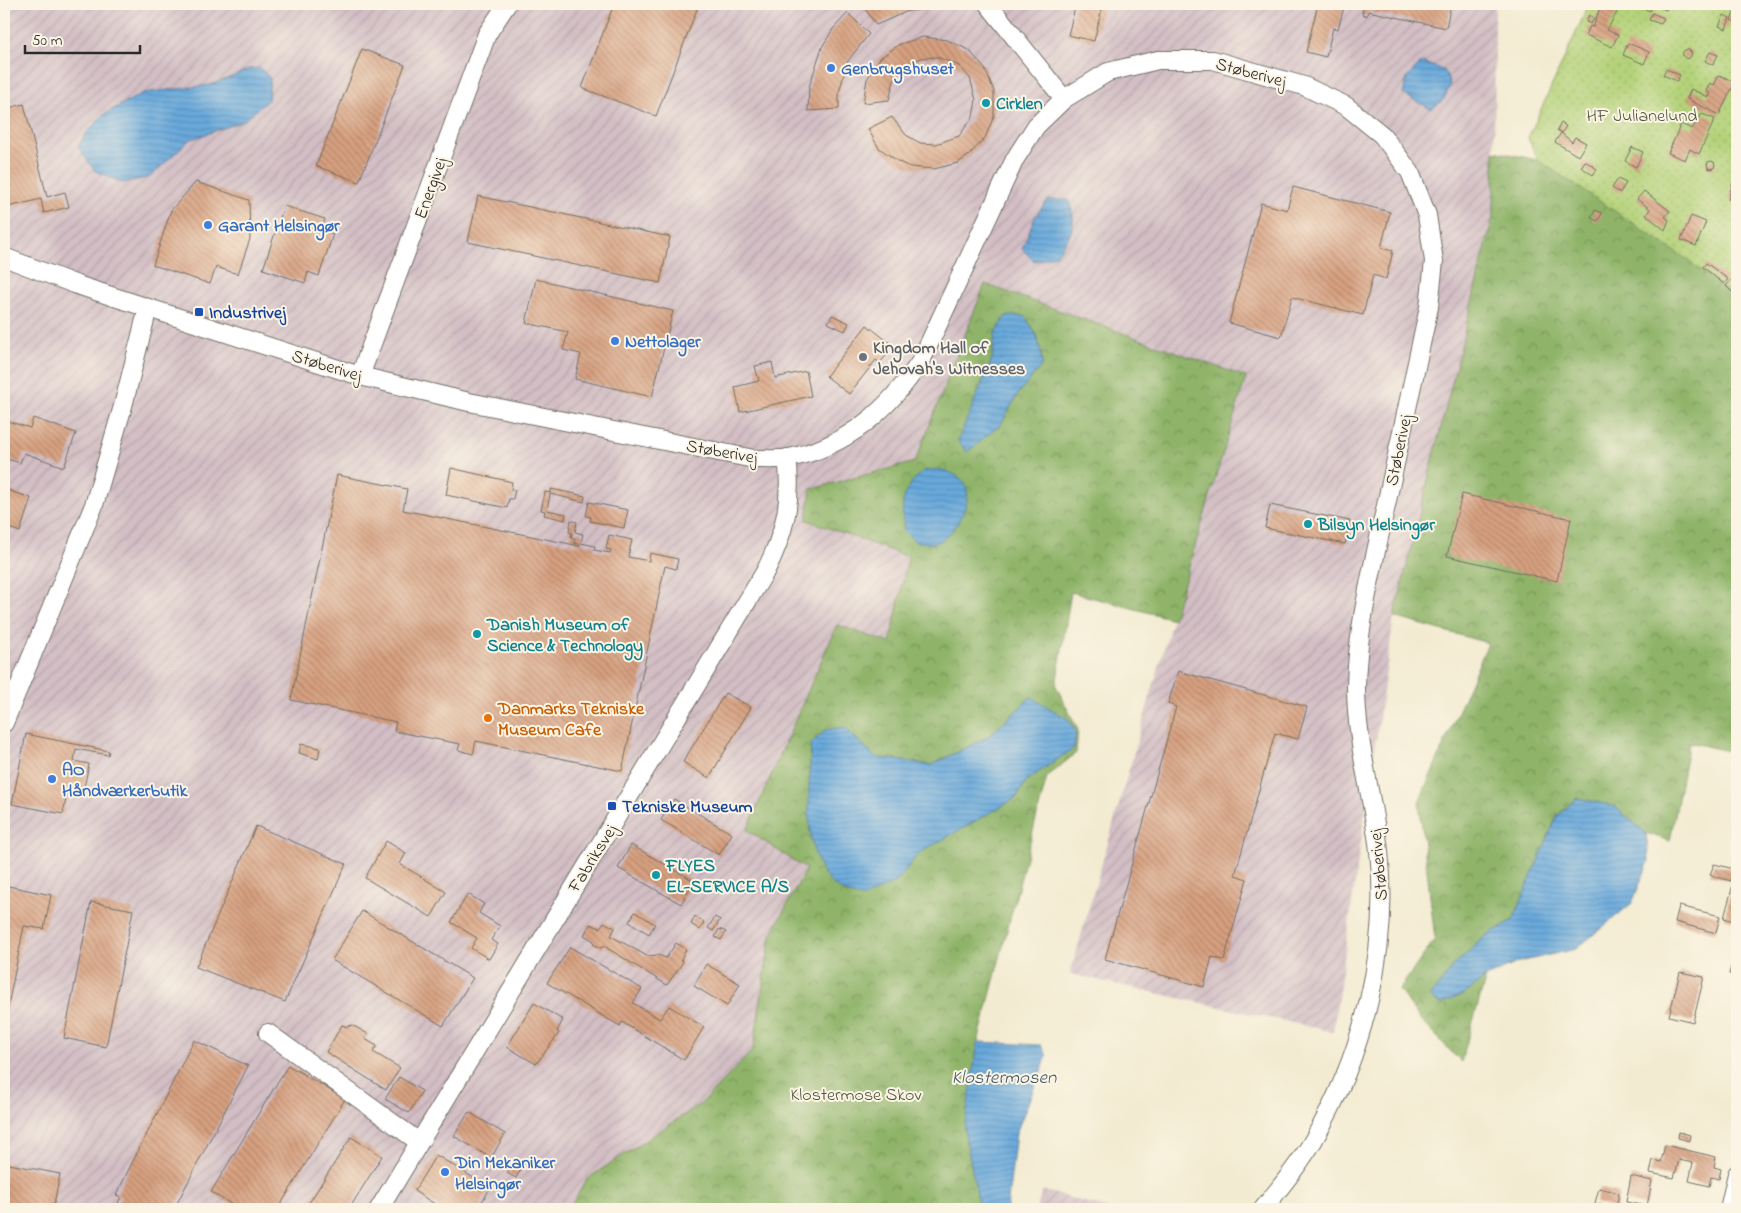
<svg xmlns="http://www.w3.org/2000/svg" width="1741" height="1213" font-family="'Indie Flower',sans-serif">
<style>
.industrial{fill:url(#industrial-furrows)}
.forest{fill:url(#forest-crowns);stroke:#5d704a;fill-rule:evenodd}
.garden{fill:url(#garden-dots);stroke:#707e52}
.water{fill:url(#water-rules);stroke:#4a6a84}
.building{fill:url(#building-back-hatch)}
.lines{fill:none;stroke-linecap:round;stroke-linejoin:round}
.minor-casing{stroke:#716e65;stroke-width:20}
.minor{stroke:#fff;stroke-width:18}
.shop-dot{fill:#3f7fe0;stroke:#fcf5e5;stroke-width:2}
.culture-dot{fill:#0f9aa8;stroke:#fcf5e5;stroke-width:2}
.transit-dot{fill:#1a4fb4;stroke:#fcf5e5;stroke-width:2}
.worship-dot{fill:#6b7280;stroke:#fcf5e5;stroke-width:2}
.food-dot{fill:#e8710a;stroke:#fcf5e5;stroke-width:2}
.labels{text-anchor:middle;stroke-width:4;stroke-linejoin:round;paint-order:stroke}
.shop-label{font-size:18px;font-weight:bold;fill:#366cbe;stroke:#fcf5e5;text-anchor:start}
.street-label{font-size:18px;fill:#2b2b2b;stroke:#fcf5e5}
.culture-label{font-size:18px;font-weight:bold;fill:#0d838f;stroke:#fcf5e5;text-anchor:start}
.park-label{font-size:18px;fill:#4d553e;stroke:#fcf5e5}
.transit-label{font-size:18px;font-weight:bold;fill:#164399;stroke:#fcf5e5;text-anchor:start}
.worship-label{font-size:18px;font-weight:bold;fill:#5b616d;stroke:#fcf5e5;text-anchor:start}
.food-label{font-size:18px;font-weight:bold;fill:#c56008;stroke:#fcf5e5;text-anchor:start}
.water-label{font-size:19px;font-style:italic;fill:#405769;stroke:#fcf5e5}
</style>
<defs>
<pattern id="industrial-furrows" width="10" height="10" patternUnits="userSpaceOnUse" patternTransform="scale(1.25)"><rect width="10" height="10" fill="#d2bec4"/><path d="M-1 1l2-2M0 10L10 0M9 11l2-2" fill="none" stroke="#b4a3a9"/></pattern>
<pattern id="forest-crowns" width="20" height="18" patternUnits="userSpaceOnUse" patternTransform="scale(1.25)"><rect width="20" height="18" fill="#8fb469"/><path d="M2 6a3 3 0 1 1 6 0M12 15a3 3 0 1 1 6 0" fill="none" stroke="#759357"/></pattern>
<pattern id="garden-dots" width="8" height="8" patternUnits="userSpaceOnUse" patternTransform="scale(1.25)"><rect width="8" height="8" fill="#b4d279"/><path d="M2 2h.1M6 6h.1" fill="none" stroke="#9bb469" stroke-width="1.8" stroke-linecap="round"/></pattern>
<pattern id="water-rules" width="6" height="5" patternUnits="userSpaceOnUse" patternTransform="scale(1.25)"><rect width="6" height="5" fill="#68a9dc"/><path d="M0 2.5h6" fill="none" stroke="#568ab3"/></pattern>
<pattern id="building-back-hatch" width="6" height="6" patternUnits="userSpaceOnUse" patternTransform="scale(1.25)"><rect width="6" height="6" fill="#d7a080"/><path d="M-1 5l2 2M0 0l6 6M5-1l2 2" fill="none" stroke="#af8369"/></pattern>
</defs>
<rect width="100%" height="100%" fill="#fcf5e5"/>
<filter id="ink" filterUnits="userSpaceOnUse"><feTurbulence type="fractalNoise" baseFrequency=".02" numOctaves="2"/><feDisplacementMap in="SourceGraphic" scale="10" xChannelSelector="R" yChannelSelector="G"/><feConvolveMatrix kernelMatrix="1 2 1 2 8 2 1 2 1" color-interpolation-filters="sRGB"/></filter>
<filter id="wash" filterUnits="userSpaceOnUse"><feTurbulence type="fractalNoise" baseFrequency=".0096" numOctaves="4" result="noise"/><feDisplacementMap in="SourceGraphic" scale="20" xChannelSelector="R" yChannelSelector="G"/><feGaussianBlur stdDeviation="1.12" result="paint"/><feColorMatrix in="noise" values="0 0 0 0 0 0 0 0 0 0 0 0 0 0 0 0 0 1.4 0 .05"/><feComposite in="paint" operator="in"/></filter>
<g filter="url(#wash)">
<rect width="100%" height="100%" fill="#f3ebd1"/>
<path class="industrial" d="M4,4H1495L1494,213L1394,617L1333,1032L1070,974L1187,569L1246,377L985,284L915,462L811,489L807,520L908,557L890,644L837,625L748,830L806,869L771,935L753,1050L702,1103L587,1179L569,1209H4Z
M1042,1190L1110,1209H1037Z"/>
<path class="forest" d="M1494,151L1538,160L1682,256L1737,299V753L1689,742L1670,841L1646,833L1613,806L1577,798L1557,816L1513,920L1484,937L1454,966L1430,997L1440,1004L1465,994L1486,977L1461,1062L1419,1018L1399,990L1435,939L1419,802L1488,643L1394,617L1494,213Z
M985,284L1246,377L1173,619L1071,592L1056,686L1078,730L1076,753L1047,777L978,1042L977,1209H569L587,1179L702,1103L753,1050L771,935L806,869L747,830L837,625L890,643L908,557L807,520L811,489L915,462ZM995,334L1042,365L1018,394L1001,424L966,451L958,441L992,359ZM964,482C968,500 963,514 953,530ZM1031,697L1074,748L1027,780L1016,798L919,853L896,882L840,890L821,869L809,828L844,727L875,757L931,765L988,737Z"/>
<path class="garden" d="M1589,4H1737V299L1682,256L1538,160L1528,138Z"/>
<path class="water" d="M1422,62L1445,71L1450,85L1444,99L1431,109L1403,94L1407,78Z
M260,68L270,78L268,100L243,121L189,140L150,177L123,183L95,171L78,147L85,135L103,115L143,93L210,85L234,76L248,69Z
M1048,200H1068C1079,225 1071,235 1056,255L1034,261L1022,249L1035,217Z
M1006,316H1024C1037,331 1041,346 1042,365L1018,394L1001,424L967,452L958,441L992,359L995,334Z
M938,469C947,471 956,474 963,481C977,497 954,537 936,543C931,544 922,542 916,542L904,531C901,503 901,490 923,471Z
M1031,697L1068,719L1076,732L1074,748L1027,780L1016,798L919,853L896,882L863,898C856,896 847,894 841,890C798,865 810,785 811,744L825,730L844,727L875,757L931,765L988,737Z
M1577,798L1614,806L1646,833L1649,861L1632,903L1576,949L1519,962L1486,977L1465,994L1440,1004L1430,997L1454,966L1484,937L1513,920L1557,816Z
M978,1042L1041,1045L1047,1056L1016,1133L1007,1209H977L979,1205L964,1129Z"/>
<g id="blocks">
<path class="building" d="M614,4H699L656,116L582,88Z
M862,4H926V9L908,11L876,25Z
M1076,4H1103L1094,41L1068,35Z
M1318,4H1345L1338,29L1333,28L1326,57L1306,52Z
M1364,4H1451L1446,28L1368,11L1367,16L1362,14Z
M1645,4H1669L1666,10L1653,4L1650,11L1643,8Z
M1601,5L1617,12L1607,30L1618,35L1612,47L1586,35L1590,26L1593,27Z
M1735,11L1737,12V23L1731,20Z
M848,13L869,34L848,61L839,92V109L808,111L809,87L822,47L833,29Z
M1652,13L1664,18L1661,24L1649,20Z
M1589,15L1594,18L1591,24L1586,22Z
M1724,15L1730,18L1726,29L1719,26Z
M923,37L947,40L969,50L985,69L994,91V116L985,138L968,156L958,163L934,169L910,167L899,162L879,148L868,129L892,117L906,135L920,143L936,144L959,136L973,117L976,100L970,78L959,66L937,57L921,58L906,65L895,77L889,100L863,103L867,79L880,58L900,44Z
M1628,43L1649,52L1644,64L1623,55Z
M362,49L405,65L359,182L316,166Z
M1682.5 54a4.5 4.5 0 1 1 9 0a4.5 4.5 0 1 1-9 0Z
M1710,52L1718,55L1713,65L1705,61Z
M1666,69L1680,75L1677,81L1663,75Z
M1719,75L1735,82L1719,115L1687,99L1691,89L1708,97L1710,93L1706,91L1710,83L1714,85Z
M24,104L47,197L65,192L69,207L44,213L41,199L4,208V109Z
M1702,114L1715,119L1699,154L1690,149L1685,160L1668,153L1681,124L1692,129Z
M1561,123L1566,126L1562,133L1557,130Z
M1561,133L1572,142L1575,137L1586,143L1578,156L1555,142Z
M1632,147L1643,152L1636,167L1625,161Z
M1707 165a4 4 0 1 1 8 0a4 4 0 1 1-8 0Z
M1585,161L1597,169L1593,175L1581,167Z
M1735,176L1737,177V203L1728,199Z
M1618,179L1626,183L1620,193L1612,188Z
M196,182L249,200L250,239L238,274L216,267L210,284L153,265L171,210Z
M1293,187L1390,212L1381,248L1393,251L1386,279L1373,275L1363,315L1292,297L1281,337L1229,323L1261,203L1287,210Z
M1644,191L1670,211L1665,217L1669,220L1665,230L1646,215L1650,209L1637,199Z
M478,196L670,237L660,283L468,242Z
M284,206L325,219L322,230L333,234L319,276L308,272L305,283L263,269Z
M1595,210L1602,213L1598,221L1591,218Z
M1691,216L1706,222L1696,246L1681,240Z
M1706,263L1728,279L1724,284L1703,267Z
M1733,278L1737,282V287L1732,292L1726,286Z
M536,279L673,311L652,397L575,379L581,354L563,350L568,332L526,323Z
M832,315L849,323L845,331L828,323Z
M867,325L890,343L885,350L888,353L880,363L876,360L849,394L826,376Z
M772,362L775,378L806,371L811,396L740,412L735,387L759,381L755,366Z
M33,418L76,433L64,467L24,453L20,463L4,458V420L30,428Z
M451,468L512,482L511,490H515L513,499H509L507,508L446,495Z
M337,475L407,489L403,510L580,546V544L574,543L575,539L571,538L572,533L569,532L571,520L577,522L575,532L583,534L581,543L595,546L594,550L610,553L611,550L606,549L609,535L632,540L628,557L649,561L650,553L678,559L676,569L665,566L622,771L476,741L473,754L458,750L460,744L394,731L396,722L291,700Z
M4,489L31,498L20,532L4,526Z
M551,489L585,496L584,502L550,494L547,510L566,514L565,520L544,515L545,511L541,510L545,492L551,493Z
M1462,494L1571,519L1557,581L1447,556Z
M589,502L628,510L624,528L590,521L591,517L586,516Z
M1270,505L1350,521L1345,544L1265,528Z
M1178,671L1307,707L1298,739L1275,733L1235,875L1247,879L1224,960L1212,957L1204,987L1105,959L1176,707L1168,704Z
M725,693L751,707L709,778L683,762Z
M26,734L109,751L108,755L76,749L74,761L89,764L82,797L67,794L63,814L12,804Z
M301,744L320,748L318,759L299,753Z
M674,799L732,834L719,855L661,820Z
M256,826L346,864L285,1002L196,967Z
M386,841L406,853L400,864L446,892L431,917L365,878Z
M631,845L694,881L681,904L618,868Z
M1714,864L1734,869L1731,881L1710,875Z
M1734,881L1737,882V922L1724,918Z
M4,885L51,895L44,929L24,926L5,1021Z
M468,894L484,904L479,913L500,926L491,940L498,944L489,959L471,948L477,938L451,922Z
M91,902L133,910L106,1047L64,1038Z
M1679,906L1720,916L1716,933L1675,922Z
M362,911L473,978L443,1026L332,960Z
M635,912L655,924L649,934L629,922Z
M695,916L704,922L700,930L691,924Z
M715,917L720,920L713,931L708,928Z
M604,922L615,928L611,936L647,956L658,955L666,958L676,943L686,949L681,959L683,962L667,985L604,946L601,948L593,944L594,941L584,935L590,924L600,928Z
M719,929L726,932L721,940L715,937Z
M570,947L642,989L633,1003L660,1019L669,1006L704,1027L684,1060L622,1022L620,1026L547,983Z
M706,964L740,984L727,1006L694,986Z
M1731,967L1737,969V976L1729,974Z
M1680,972L1704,977L1693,1022L1669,1016Z
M534,1003L563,1020L557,1031L559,1033L536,1064L507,1047Z
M342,1025L347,1027L352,1025L368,1034L365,1039L377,1046L373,1052L400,1068L386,1090L326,1052Z
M194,1040L248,1066L174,1209H122L123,1206L118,1203L121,1197L116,1195Z
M288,1065L345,1099L278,1209H239L211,1192Z
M399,1077L422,1091L409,1113L385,1099Z
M469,1112L505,1134L491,1158L454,1136Z
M1679,1132L1690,1135L1689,1141L1678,1138Z
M351,1137L382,1156L349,1209H318L309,1203Z
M1665,1145L1716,1157L1714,1167L1721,1169L1719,1179L1711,1177L1709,1186L1689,1181L1693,1163L1679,1160L1674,1178L1650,1173L1653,1160L1661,1162Z
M436,1155L490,1188L478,1209H436L438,1206L414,1191Z
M515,1159L524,1164L516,1178L507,1173Z
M4,1163L60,1174L53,1209H4Z
M1631,1176L1652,1181L1647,1206L1626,1202Z
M1599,1188L1619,1193L1616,1209L1595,1203Z"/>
</g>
</g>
<g filter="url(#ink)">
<use href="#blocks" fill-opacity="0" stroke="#716e65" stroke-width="1"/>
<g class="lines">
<defs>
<path id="minor" d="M988,4L1064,99
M4,257L77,285L360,376L469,402L754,459C765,459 778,460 789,458C848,446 888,410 921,361L1015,159L1036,126L1064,99L1108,72L1158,60H1213L1304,86L1346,106L1382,135L1410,172L1427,215L1434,261L1429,307C1413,380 1397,452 1382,524C1370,579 1357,632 1356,687C1356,743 1373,797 1379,851C1390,950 1363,1055 1313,1141C1299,1165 1280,1188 1263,1209
M360,376L487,34L507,4
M4,723L94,505L123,406L148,308
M268,1033L419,1142
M379,1209L765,572C784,535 793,501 787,458
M1729,1209L1737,1174"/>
</defs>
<use href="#minor" class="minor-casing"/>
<use href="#minor" class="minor"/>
</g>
</g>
<g class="shop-dot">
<circle cx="831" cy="68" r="5"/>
<circle cx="208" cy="225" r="5"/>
<circle cx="615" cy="341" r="5"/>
<circle cx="52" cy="779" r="5"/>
<circle cx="445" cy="1172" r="5"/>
</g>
<g class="culture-dot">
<circle cx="986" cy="103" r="5"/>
<circle cx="1308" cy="524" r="5"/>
<circle cx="477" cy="634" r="5"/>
<circle cx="656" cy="875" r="5"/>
</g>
<g class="transit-dot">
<rect x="194" y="307" width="10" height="10" rx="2.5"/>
<rect x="607" y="801" width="10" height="10" rx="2.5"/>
</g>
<circle class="worship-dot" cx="863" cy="357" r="5"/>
<circle class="food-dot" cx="488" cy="718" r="5"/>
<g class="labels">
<g class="shop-label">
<text x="841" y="74">Genbrugshuset</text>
<text x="218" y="231">Garant Helsingør</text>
<text x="625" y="347">Nettolager</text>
<text x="62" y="775">AO<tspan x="62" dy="21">Håndværkerbutik</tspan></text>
<text x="455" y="1168">Din Mekaniker<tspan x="455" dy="21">Helsingør</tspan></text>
</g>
<g class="street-label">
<text transform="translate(1251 72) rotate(15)" y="6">Støberivej</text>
<text transform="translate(430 188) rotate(-70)" y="6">Energivej</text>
<text transform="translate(327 365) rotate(17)" y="6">Støberivej</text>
<text transform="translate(1398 450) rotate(-78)" y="6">Støberivej</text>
<text transform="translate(722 451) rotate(10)" y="6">Støberivej</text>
<text transform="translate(592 858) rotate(-58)" y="6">Fabriksvej</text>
<text transform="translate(1378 865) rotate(-95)" y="6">Støberivej</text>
</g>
<g class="culture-label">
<text x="996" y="109">Cirklen</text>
<text x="1318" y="530">Bilsyn Helsingør</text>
<text x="487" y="630">Danish Museum of<tspan x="487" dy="21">Science &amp; Technology</tspan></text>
<text x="666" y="871">FLYES<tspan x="666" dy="21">EL-SERVICE A/S</tspan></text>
</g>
<g class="park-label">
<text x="1642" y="121">HF Julianelund</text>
<text x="856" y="1100">Klostermose Skov</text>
</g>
<g class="transit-label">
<text x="209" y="318">Industrivej</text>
<text x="622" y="812">Tekniske Museum</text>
</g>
<g class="worship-label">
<text x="873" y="353">Kingdom Hall of<tspan x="873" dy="21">Jehovah's Witnesses</tspan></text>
</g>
<g class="food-label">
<text x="498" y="714">Danmarks Tekniske<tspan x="498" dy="21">Museum Cafe</tspan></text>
</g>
<g class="water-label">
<text x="1004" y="1083">Klostermosen</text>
</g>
</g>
<rect width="1741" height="1213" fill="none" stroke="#fcf5e5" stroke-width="20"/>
<path d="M25 45v8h115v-8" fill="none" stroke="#2b2b2b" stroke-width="2.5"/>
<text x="32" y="45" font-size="15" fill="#2b2b2b" stroke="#fcf5e5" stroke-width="4" paint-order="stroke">50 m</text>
</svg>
